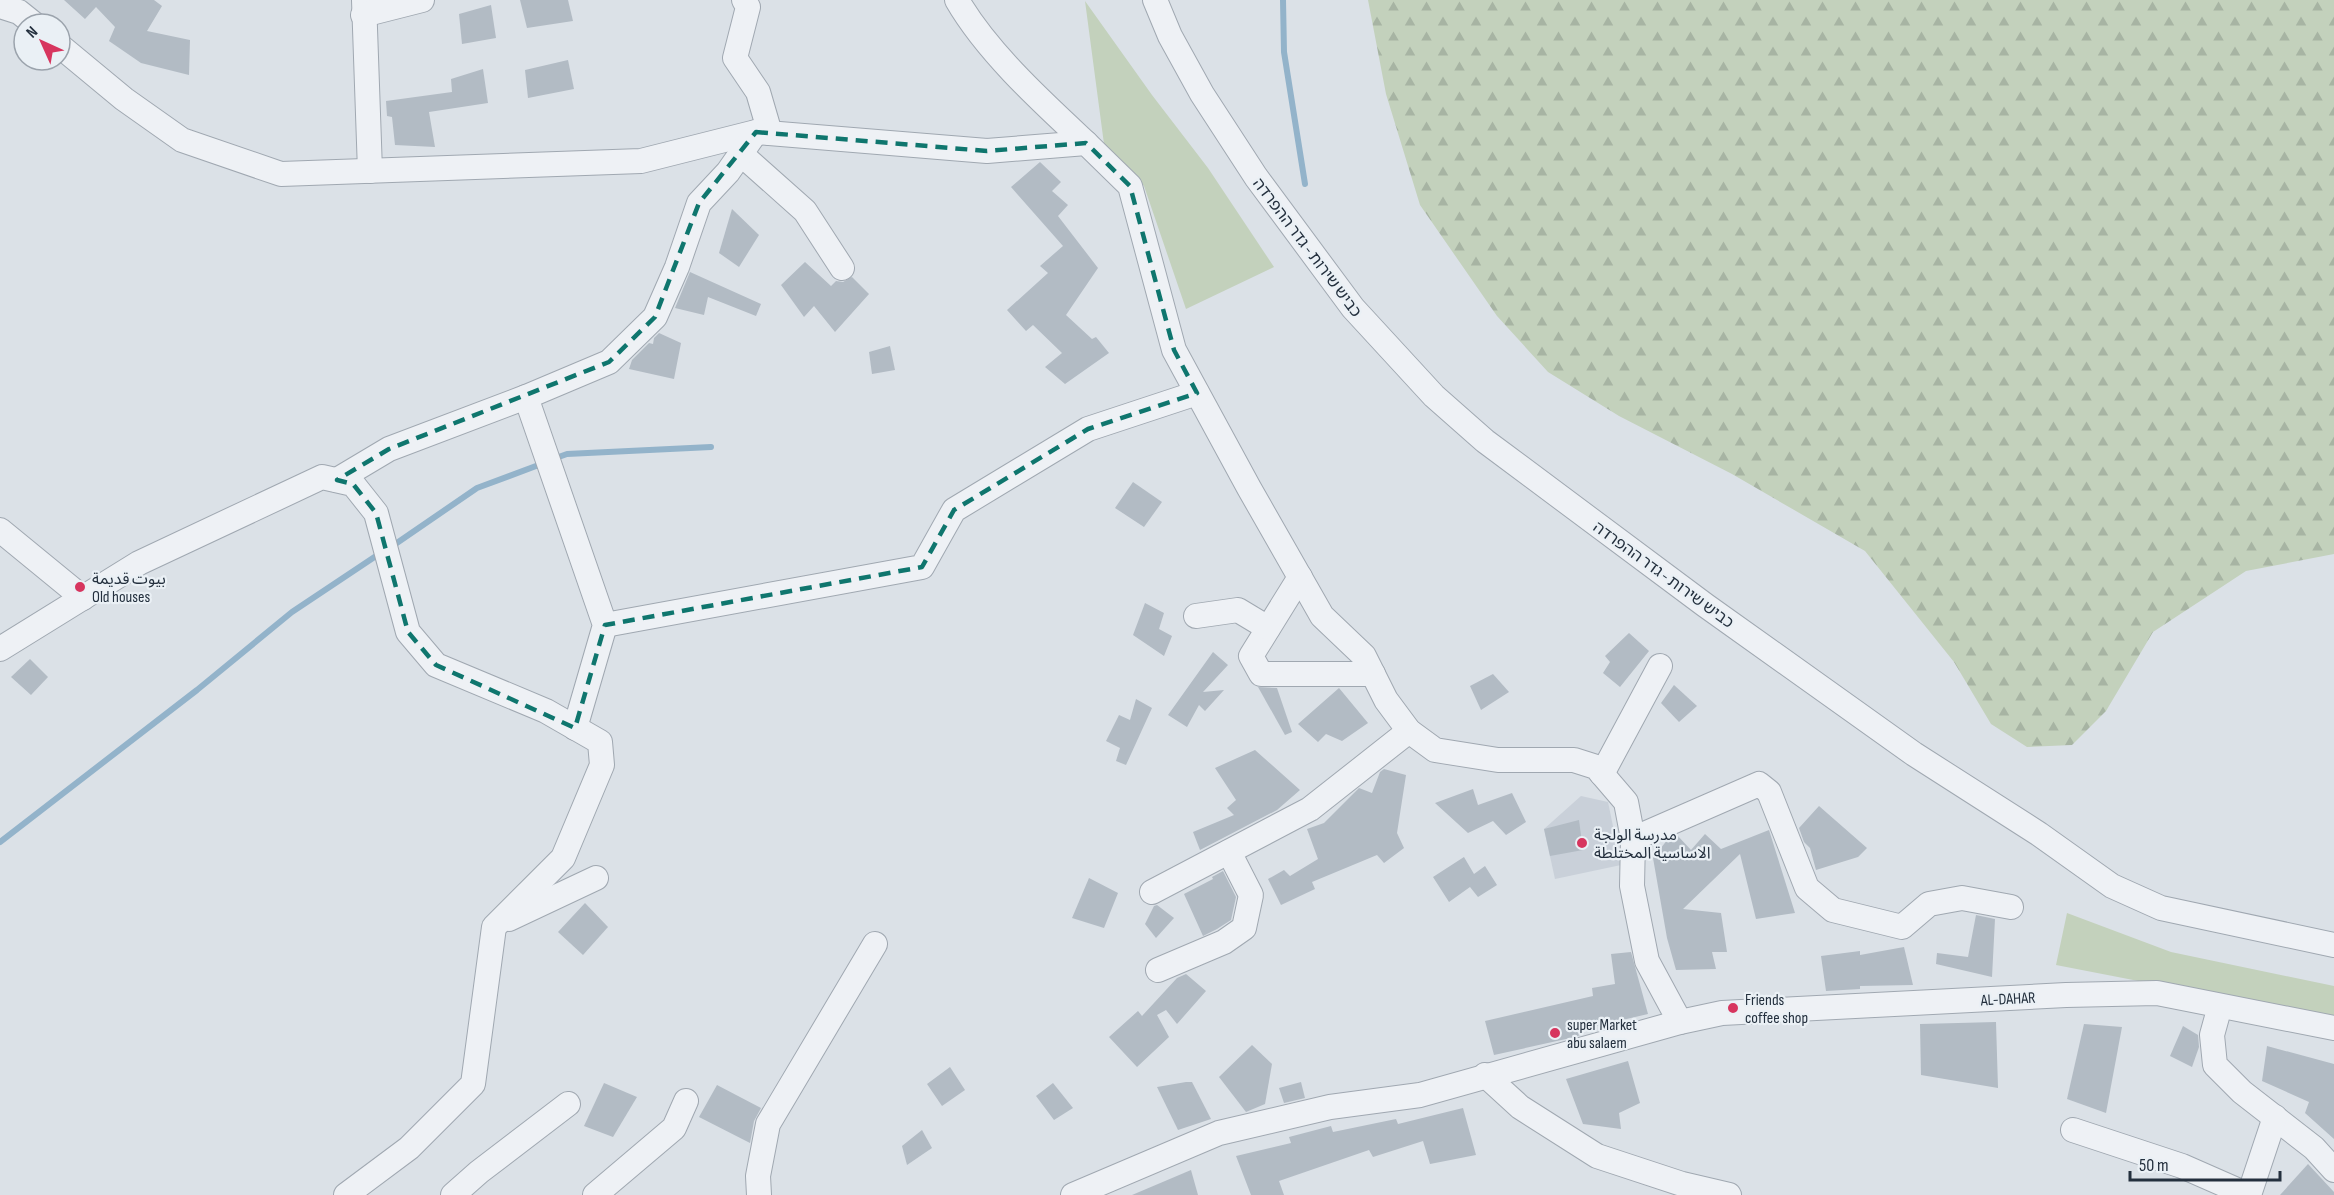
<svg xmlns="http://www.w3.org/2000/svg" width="2334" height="1195" viewBox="0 0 2334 1195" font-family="'Sofia Sans Condensed','Noto Sans Arabic','Noto Sans Hebrew',sans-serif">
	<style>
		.built { fill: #c9d0d9 }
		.grass { fill: #c3d1bc }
		.forest { fill: url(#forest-firs) }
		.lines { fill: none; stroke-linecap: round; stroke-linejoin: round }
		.stream { stroke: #93b3ca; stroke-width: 6 }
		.building { fill: #b2bbc4 }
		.minor-casing { stroke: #a0a8b1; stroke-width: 26 }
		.minor { stroke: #eef1f5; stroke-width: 24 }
		.marked { fill: none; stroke: #0f766e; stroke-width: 4.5; stroke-dasharray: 12 8; stroke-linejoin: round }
		.poi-dot { fill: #d7355e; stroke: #eaf0f5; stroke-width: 2 }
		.labels { text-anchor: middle; stroke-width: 4.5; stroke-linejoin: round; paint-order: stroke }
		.street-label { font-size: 16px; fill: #24303e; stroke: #eaf0f5 }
		.poi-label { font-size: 16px; fill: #24303e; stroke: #eaf0f5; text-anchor: start }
	</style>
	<defs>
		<pattern id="forest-firs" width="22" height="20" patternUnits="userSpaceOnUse" patternTransform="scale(1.5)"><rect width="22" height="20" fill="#c3d1bc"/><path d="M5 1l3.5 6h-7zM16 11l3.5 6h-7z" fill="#a7b4a3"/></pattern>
	</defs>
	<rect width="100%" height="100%" fill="#dbe1e7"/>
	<path class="built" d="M1581 796 1608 802 1621 865 1555 879 1544 829Z"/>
	<g class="grass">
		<path d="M1085 1 1152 95 1208 168 1274 267 1186 309 1144 186 1104 144Z"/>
		<path d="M2067 913 2171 952 2334 986V1019L2056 965Z"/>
	</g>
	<path class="forest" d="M1368 0H2334V554L2246 571 2153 632 2106 711 2072 745 2027 747 1991 724 1954 662 1865 551 1732 474 1619 416 1548 372 1497 316 1420 205 1386 94Z"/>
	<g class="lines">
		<g class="stream">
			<path d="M1283 0 1284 52 1305 184"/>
			<path d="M553 459 567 454 711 447"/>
			<path d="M391 547 477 488 544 463"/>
			<path d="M0 842 197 690 292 612 382 552"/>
		</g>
	</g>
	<g class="building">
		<path d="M64 0H154L162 6 147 31 190 40 189 75 141 63 109 41 115 27 96 7 85 19Z"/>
		<path d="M520 0H568L573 21 527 28Z"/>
		<path d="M491 5 496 38 462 44 459 14Z"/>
		<path d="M568 60 574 89 528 98 525 70Z"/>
		<path d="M483 69 488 103 429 112 435 147 395 145 392 117 387 116 386 101 452 92 451 79Z"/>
		<path d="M1040 162 1061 182 1052 191 1068 205 1058 216 1098 268 1066 315 1092 339 1096 337 1109 353 1065 384 1045 367 1062 353 1033 325 1026 331 1007 310 1048 273 1040 266 1063 246 1011 187Z"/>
		<path d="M732 209 759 235 739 267 719 253Z"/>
		<path d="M805 262 831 286 836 281 843 282 852 277 869 294 835 332 814 306 804 317 781 285Z"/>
		<path d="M690 272 761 304 756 316 708 297 704 315 675 308Z"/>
		<path d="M659 333 681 343 674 379 629 369 632 360 649 343 653 344 654 338Z"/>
		<path d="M890 346 895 370 872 374 869 352Z"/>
		<path d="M1133 482 1162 502 1144 527 1115 508Z"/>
		<path d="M1145 603 1164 613 1159 629 1172 636 1164 656 1133 635Z"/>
		<path d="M1629 633 1649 651 1620 687 1603 673 1610 662 1605 656Z"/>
		<path d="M1213 652 1228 665 1203 692 1224 690 1205 711 1199 705 1187 727 1168 715Z"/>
		<path d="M30 659 48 677 31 695 11 677Z"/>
		<path d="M1493 674 1509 692 1481 710 1470 686Z"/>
		<path d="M1674 685 1697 706 1679 722 1661 703Z"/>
		<path d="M1258 687 1277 688 1292 732 1285 735Z"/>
		<path d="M1339 688 1368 723 1342 741 1326 734 1318 742 1298 724Z"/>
		<path d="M1136 699 1152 708 1126 765 1116 761 1120 748 1106 741 1119 715 1130 720Z"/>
		<path d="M1255 750 1300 790 1277 810 1200 850 1193 832 1234 815 1227 808 1236 800 1215 768Z"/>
		<path d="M1384 769 1406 775 1397 833 1404 848 1384 863 1377 855 1312 882 1315 889 1281 905 1268 879 1284 870 1290 876 1318 859 1307 829 1324 823 1359 788 1372 793 1380 772Z"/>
		<path d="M1473 789 1478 805 1512 793 1526 822 1506 835 1493 821 1468 833 1435 803Z"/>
		<path d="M1819 806 1867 848 1858 857 1816 870 1810 848 1804 842 1799 828Z"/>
		<path d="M1579 820 1583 850 1550 856 1544 829Z"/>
		<path d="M1769 830 1795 913 1756 919 1740 854 1683 909 1721 913 1727 952H1712L1716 969 1676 970 1667 938 1653 858 1668 839 1677 835 1691 850 1705 834 1721 849Z"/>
		<path d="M1464 857 1474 874 1485 866 1497 885 1478 897 1470 887 1449 902 1433 877Z"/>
		<path d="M1223 871 1236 897 1231 920 1217 929 1203 936 1184 894 1213 879 1212 877Z"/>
		<path d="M1089 878 1118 893 1104 928 1072 918Z"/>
		<path d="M585 903 608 927 583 955 558 932Z"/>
		<path d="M1157 905 1174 918 1156 938 1145 924 1154 906Z"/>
		<path d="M1976 915 1995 919 1992 977 1936 964 1937 953 1968 957Z"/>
		<path d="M1904 947 1913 985 1860 986V989L1826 991 1821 956 1860 951V955Z"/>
		<path d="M1631 952 1648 1014 1579 1030 1580 1035 1575 1037 1494 1055 1485 1021 1593 996 1592 988 1615 984 1611 954Z"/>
		<path d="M1186 974 1206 991 1177 1024 1166 1010 1157 1015 1169 1037 1137 1067 1109 1037 1138 1011 1142 1016 1177 978Z"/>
		<path d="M1996 1022 1998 1088 1921 1075 1920 1024Z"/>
		<path d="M2084 1024 2122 1027 2106 1113 2067 1099Z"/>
		<path d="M2183 1026 2198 1035 2199 1047 2192 1067 2170 1056Z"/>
		<path d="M1252 1045 1272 1064 1265 1104 1246 1112 1219 1077Z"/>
		<path d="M2267 1046 2334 1064V1139L2305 1113 2309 1102 2262 1081Z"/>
		<path d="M1628 1061 1640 1103 1619 1113 1621 1129 1583 1124 1566 1079Z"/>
		<path d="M950 1067 965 1090 942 1106 927 1084Z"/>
		<path d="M1186 1082H1192L1211 1119 1178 1130 1157 1087Z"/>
		<path d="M1301 1082 1305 1098 1284 1103 1279 1088Z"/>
		<path d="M604 1083 637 1097 613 1137 584 1126Z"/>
		<path d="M1053 1083 1073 1108 1054 1120 1036 1096Z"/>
		<path d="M717 1085 761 1108 754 1121 750 1143 699 1117Z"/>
		<path d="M1463 1108 1476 1155 1430 1164 1423 1141 1373 1157 1369 1150 1279 1181 1284 1195H1251L1236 1156 1291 1143 1289 1137 1331 1126 1333 1132 1396 1119 1398 1124Z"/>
		<path d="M922 1130 932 1148 907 1165 902 1146Z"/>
		<path d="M2308 1164 2334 1192V1195H2280Z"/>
		<path d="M1191 1170 1198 1195H1132Z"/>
	</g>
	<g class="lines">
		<g class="minor-casing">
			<g id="minor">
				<path d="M364 0 370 171"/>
				<path d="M744 0 748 7 735 58 758 92 770 133"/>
				<path d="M957 0C987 52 1042 102 1086 143"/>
				<path d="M1155 0 1170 36 1202 94 1256 177 1353 308 1434 396 1485 441 1705 605 1914 754 2039 834 2112 886 2161 908 2334 945"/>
				<path d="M0 6 19 12 34 24"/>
				<path d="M363 15 422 0"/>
				<path d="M60 46 124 99 182 140 281 174 641 161 756 132 987 151 1086 143 1130 186 1174 350 1249 488 1322 616 1364 656 1386 700 1409 731 1435 750 1498 760H1574L1596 767 1626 802 1633 839 1632 886 1647 961 1680 1022"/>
				<path d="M741 154 805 211 842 268"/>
				<path d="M526 397 605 625 575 728"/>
				<path d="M337 480 389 449 526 397 609 362 655 317 677 267 699 203 728 172 756 132"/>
				<path d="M0 530 83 598"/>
				<path d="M1300 577 1251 656 1261 674H1373"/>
				<path d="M1196 616 1238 610 1268 628"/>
				<path d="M605 625 922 567 954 510 1088 429 1197 393"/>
				<path d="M0 649 139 563 322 477 353 484 376 513 408 632 436 665 546 711 600 742 602 765 563 858 494 927 473 1084 409 1148 346 1195"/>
				<path d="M1602 774 1660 666"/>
				<path d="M1633 839 1759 784 1769 792 1807 888 1833 910 1902 927 1929 904 1962 898 2011 907"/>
				<path d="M1152 892 1310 809 1409 731"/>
				<path d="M509 919 596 878"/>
				<path d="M1158 970 1224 942 1244 928 1251 895 1229 852"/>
				<path d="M2220 1006 2212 1035 2215 1065 2242 1092 2314 1148 2334 1170"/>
				<path d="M1485 1075 1520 1107 1597 1156 1682 1184 1729 1195"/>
				<path d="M2073 1130 2182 1166 2248 1195"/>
				<path d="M453 1195 479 1172 568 1104"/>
				<path d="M595 1195 674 1128 686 1101"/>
				<path d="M759 1195 758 1176 768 1124 875 944"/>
				<path d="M1073 1195 1219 1133 1330 1107 1420 1095 1680 1022 1722 1013 2066 995 2157 993 2334 1028"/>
				<path d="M2249 1195 2275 1117"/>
			</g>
		</g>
		<use href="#minor" class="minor"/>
	</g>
	<path class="marked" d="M756 132 987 151 1086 143 1130 186 1174 350 1197 393 1088 429 954 510 922 567 605 625 575 728 436 665 408 632 376 513 353 484 337 480 389 449 609 362 655 317 699 203Z"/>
	<g class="poi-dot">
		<circle cx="80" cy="587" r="6"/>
		<circle cx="1582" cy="843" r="6"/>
		<circle cx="1733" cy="1008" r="6"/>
		<circle cx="1555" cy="1033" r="6"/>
	</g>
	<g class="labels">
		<g class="street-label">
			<text transform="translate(1308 247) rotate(53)" y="6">כביש שירות - גדר ההפרדה</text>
			<text transform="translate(1664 574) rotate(36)" y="6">כביש שירות - גדר ההפרדה</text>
			<text transform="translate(2008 998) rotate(-3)" y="6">AL-DAHAR</text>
		</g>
		<g class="poi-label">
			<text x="92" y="584">بيوت قديمة<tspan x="92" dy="18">Old houses</tspan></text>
			<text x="1594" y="840">مدرسة الولجة<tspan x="1594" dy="18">الاساسية المختلطة</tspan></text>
			<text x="1745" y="1005">Friends<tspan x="1745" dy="18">coffee shop</tspan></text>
			<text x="1567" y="1030">super Market<tspan x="1567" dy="18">abu salaem</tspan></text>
		</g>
	</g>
	<g transform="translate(42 42) rotate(315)"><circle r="28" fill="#eaf0f5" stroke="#9ba3ac" stroke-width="1.5"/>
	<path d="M0-4.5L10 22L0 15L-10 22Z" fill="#d7355e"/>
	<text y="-9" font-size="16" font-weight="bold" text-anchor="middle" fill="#24303e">N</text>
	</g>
	<path d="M2130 1171v9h150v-9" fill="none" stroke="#24303e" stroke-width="3"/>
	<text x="2139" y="1171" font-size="18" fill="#24303e" stroke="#eaf0f5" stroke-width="4.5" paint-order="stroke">50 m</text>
</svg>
